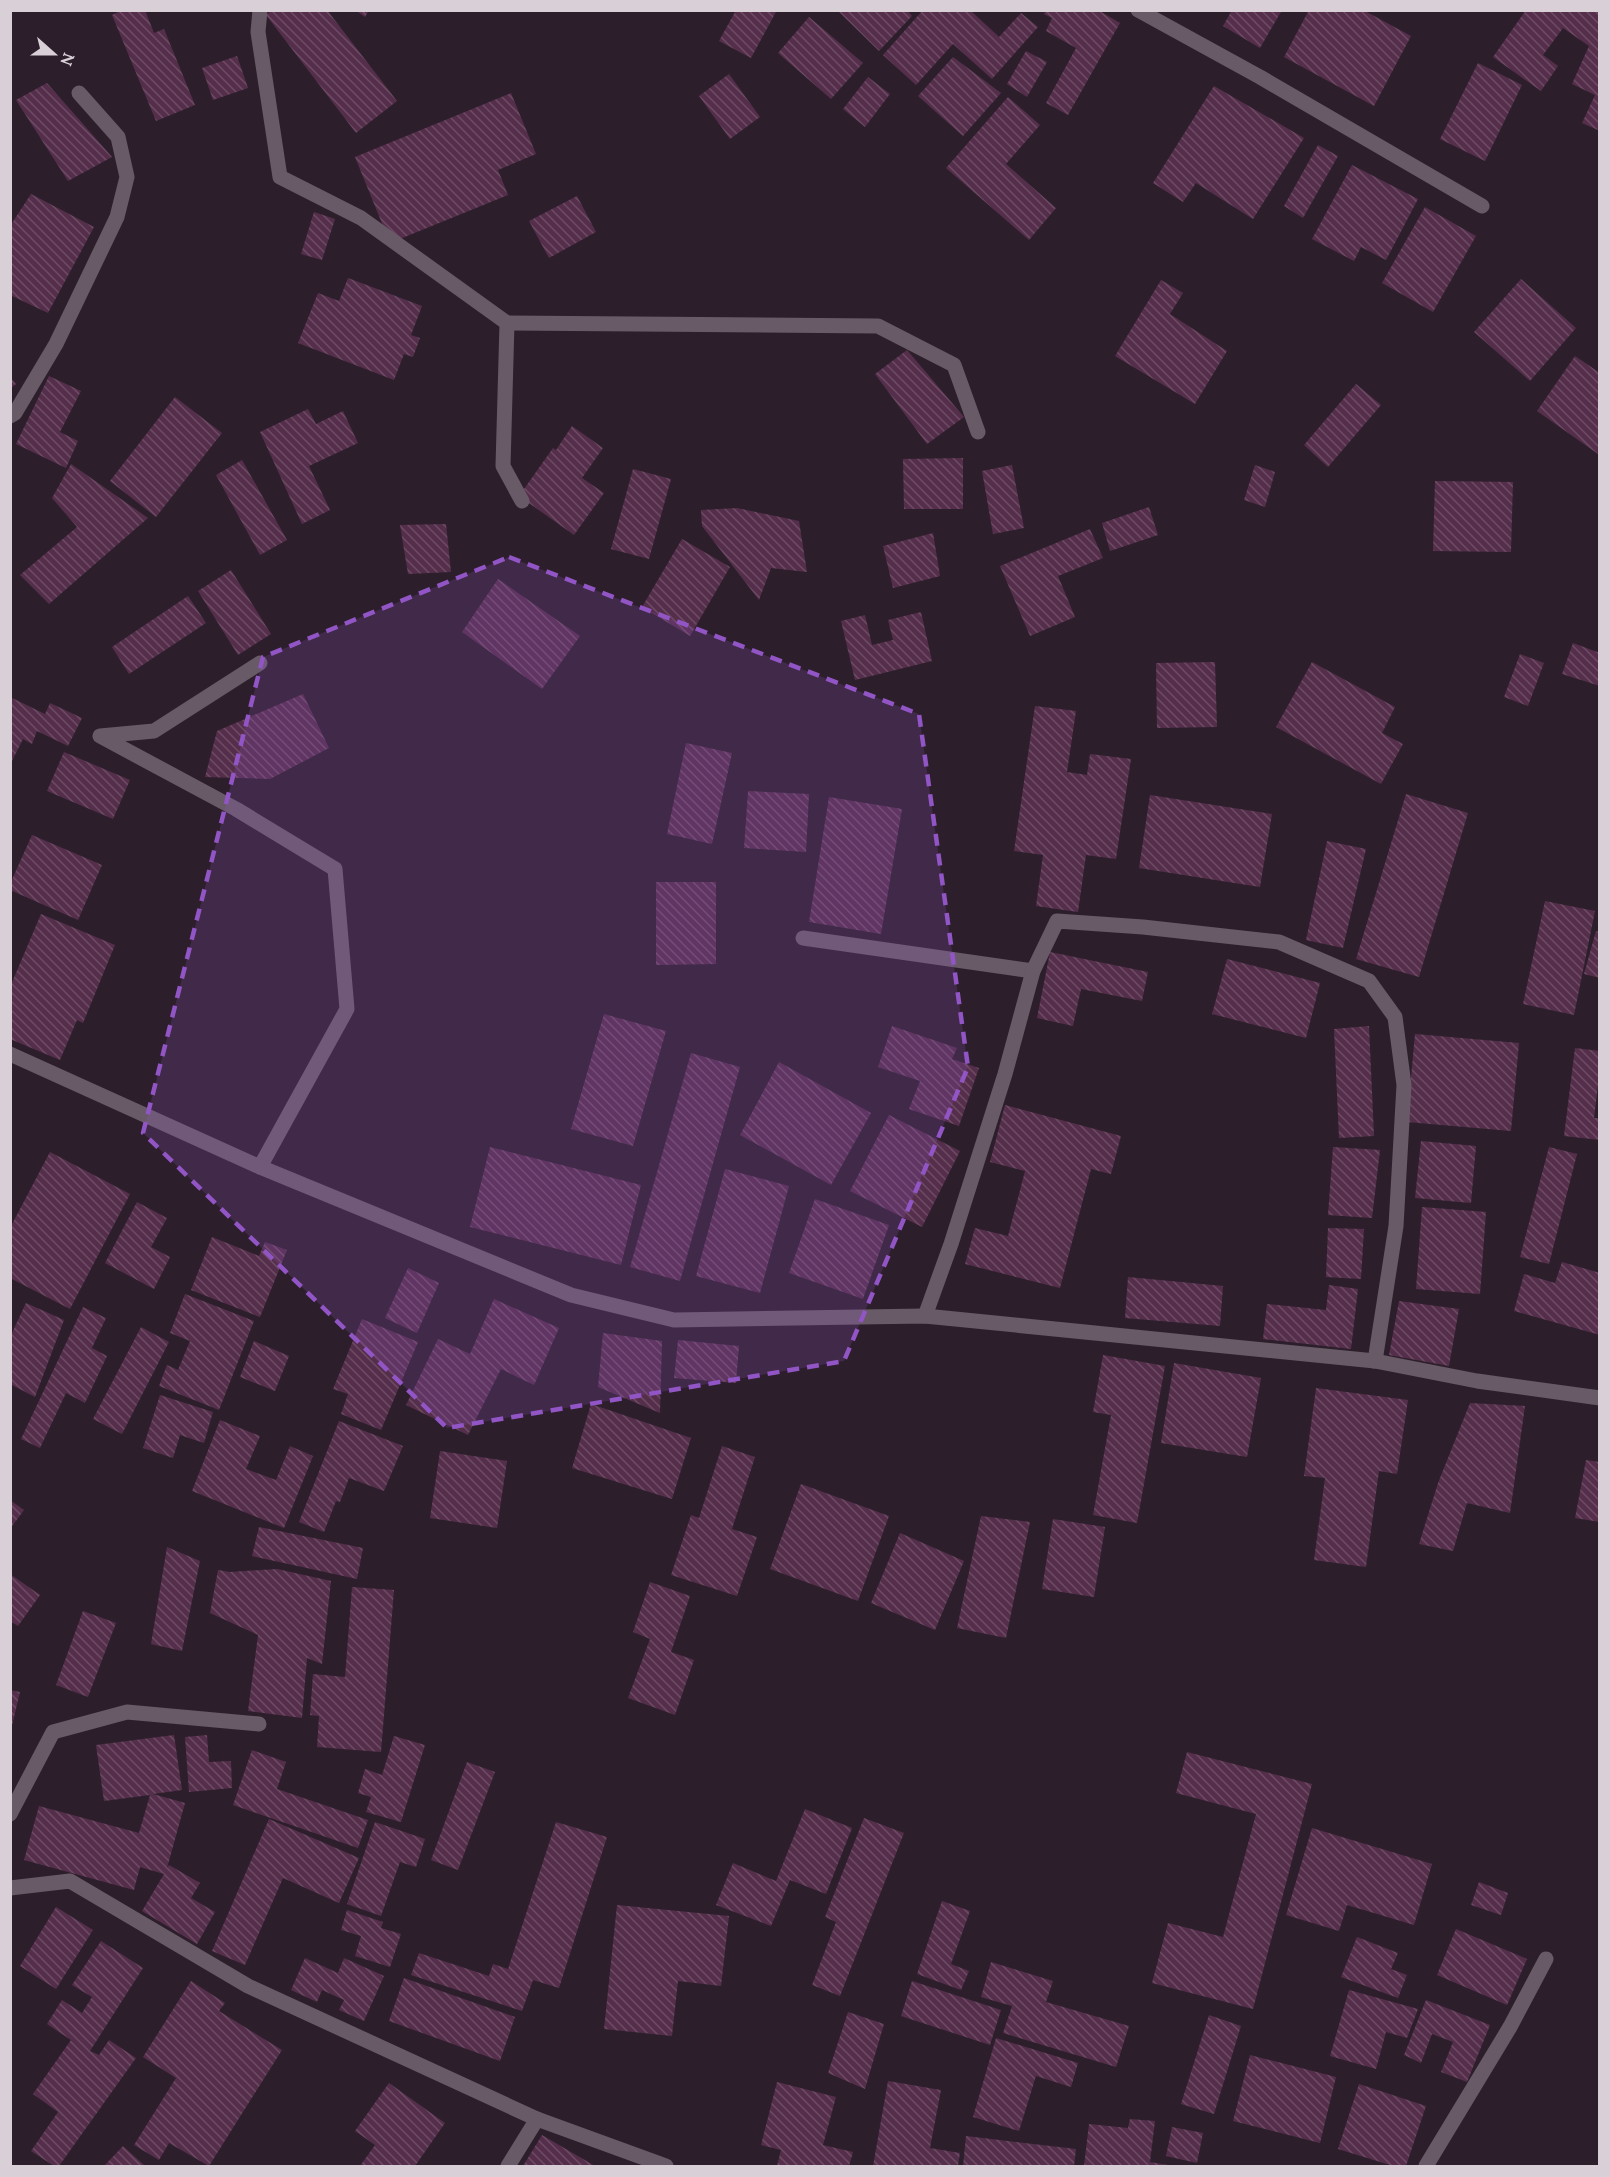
<svg xmlns="http://www.w3.org/2000/svg" width="1610" height="2177" viewBox="0 0 1610 2177" font-family="Lora,serif">
	<style>
		.building { fill: url(#building-back-hatch) }
		.lines { fill: none; stroke-linecap: round; stroke-linejoin: round }
		.service { stroke: #685a67; stroke-width: 15 }
		.minor { stroke: #685a67; stroke-width: 15 }
		.marked { fill: #9255c5; fill-opacity: 0.2; stroke: #9255c5; stroke-width: 4.5; stroke-dasharray: 12 8; stroke-linejoin: round }
	</style>
	<defs>
		<pattern id="building-back-hatch" width="6" height="6" patternUnits="userSpaceOnUse" patternTransform="scale(1.5)"><rect width="6" height="6" fill="#552e4b"/><path d="M-1 5l2 2M0 0l6 6M5-1l2 2" fill="none" stroke="#6d4b64"/></pattern>
	</defs>
	<rect width="100%" height="100%" fill="#2c1f2b"/>
	<g class="building">
		<path d="M122 10H145L154 33 164 29 195 105 156 121 112 15Z"/>
		<path d="M272 10H327L397 101 356 133 266 15Z"/>
		<path d="M355 10H369L365 17Z"/>
		<path d="M736 10H777L751 58 719 41Z"/>
		<path d="M837 10H907L912 16 879 51Z"/>
		<path d="M923 10H970L999 37 1021 13 1038 27 992 79 953 44 916 85 883 55Z"/>
		<path d="M1046 10H1098L1120 23 1068 115 1046 103 1076 48 1046 31 1052 18 1044 14Z"/>
		<path d="M1232 10H1282L1260 48 1223 26Z"/>
		<path d="M1309 10H1363L1411 36 1374 106 1284 57Z"/>
		<path d="M1526 10H1600V131L1582 123 1595 95 1572 84 1589 46 1563 28 1543 55 1558 66 1541 91 1493 57Z"/>
		<path d="M809 17 863 63 831 99 778 53Z"/>
		<path d="M1026 51 1047 62 1027 97 1007 84Z"/>
		<path d="M237 56 248 88 213 100 202 68Z"/>
		<path d="M953 57 1001 93 963 136 918 96Z"/>
		<path d="M1478 63 1522 85 1485 161 1440 139Z"/>
		<path d="M729 74 760 117 730 139 699 96Z"/>
		<path d="M868 77 890 94 865 127 843 109Z"/>
		<path d="M47 83 112 157 68 181 16 100Z"/>
		<path d="M1214 86 1304 138 1253 219 1196 183 1183 202 1153 183Z"/>
		<path d="M511 93 536 154 498 170 508 195 390 243 355 157Z"/>
		<path d="M1008 97 1040 125 1006 164 1056 208 1029 240 946 168Z"/>
		<path d="M1318 145 1338 156 1303 218 1284 206Z"/>
		<path d="M1352 165 1418 199 1386 260 1361 247 1354 261 1312 239Z"/>
		<path d="M31 194 94 227 48 313 10 295V226Z"/>
		<path d="M577 196 596 232 549 258 529 221Z"/>
		<path d="M1425 207 1476 236 1433 312 1382 283Z"/>
		<path d="M314 212 335 219 322 260 301 254Z"/>
		<path d="M348 278 422 306 411 335 420 338 413 357 404 354 394 380 298 343 318 293 339 301Z"/>
		<path d="M1521 279 1576 328 1530 381 1474 332Z"/>
		<path d="M1161 280 1183 293 1170 314 1227 351 1195 404 1115 356Z"/>
		<path d="M907 350 964 417 927 444 875 374Z"/>
		<path d="M1575 356 1600 373 1598 454 1537 411Z"/>
		<path d="M49 376 81 391 60 432 78 441 66 468 16 444Z"/>
		<path d="M10 377 16 384 10 389Z"/>
		<path d="M1356 384 1381 405 1328 467 1304 445Z"/>
		<path d="M175 397 222 433 156 517 110 481Z"/>
		<path d="M308 409 316 424 343 411 358 443 309 466 330 510 302 524 260 432Z"/>
		<path d="M572 426 603 448 582 478 604 493 574 535 519 496 553 448 556 450Z"/>
		<path d="M963 458V509H904L903 459Z"/>
		<path d="M242 460 287 540 260 555 216 475Z"/>
		<path d="M71 464 148 518 49 604 20 575 77 527 52 498Z"/>
		<path d="M1012 465 1024 528 993 534 982 471Z"/>
		<path d="M1255 465 1275 472 1265 507 1244 500Z"/>
		<path d="M633 469 671 479 649 559 611 549Z"/>
		<path d="M1435 481 1513 482 1511 552 1433 551Z"/>
		<path d="M1149 507 1158 535 1110 551 1102 523Z"/>
		<path d="M737 508 799 521 807 572 771 568 759 600 702 526 701 510Z"/>
		<path d="M446 524 451 572 408 574 400 525Z"/>
		<path d="M1090 529 1103 558 1058 576 1075 617 1030 636 1000 566Z"/>
		<path d="M933 533 940 576 893 588 883 546Z"/>
		<path d="M682 539 730 567 690 636 642 607Z"/>
		<path d="M231 570 271 634 238 655 198 591Z"/>
		<path d="M498 579 580 636 542 689 462 632Z"/>
		<path d="M188 596 206 623 129 674 112 647Z"/>
		<path d="M921 612 932 661 855 680 841 621 865 615 872 645 893 640 888 620Z"/>
		<path d="M1573 643 1600 653V686L1562 674Z"/>
		<path d="M1520 654 1544 663 1528 706 1504 697Z"/>
		<path d="M1215 662 1217 727 1157 728 1156 663Z"/>
		<path d="M1312 662 1395 707 1382 733 1403 744 1381 784 1276 727Z"/>
		<path d="M303 694 329 748 270 779 205 777 217 731Z"/>
		<path d="M10 697 45 714 50 703 82 718 68 746 37 731 32 744 23 739 10 765Z"/>
		<path d="M1035 706 1076 711 1067 772 1087 775 1090 754 1131 759 1116 859 1086 855 1078 912 1036 906 1043 855 1014 851Z"/>
		<path d="M686 743 732 753 712 844 667 834Z"/>
		<path d="M64 752 130 780 113 819 47 791Z"/>
		<path d="M748 791 809 794 806 852 744 848Z"/>
		<path d="M1406 794 1468 813 1419 977 1356 959Z"/>
		<path d="M1150 795 1272 814 1260 887 1139 868Z"/>
		<path d="M829 797 902 809 881 934 809 922Z"/>
		<path d="M32 835 102 865 78 920 10 890V884Z"/>
		<path d="M1327 841 1366 849 1343 948 1306 940Z"/>
		<path d="M656 882H716V964L656 965Z"/>
		<path d="M1545 901 1595 911 1574 1015 1523 1004Z"/>
		<path d="M41 914 115 945 83 1023 77 1020 60 1060 10 1039V987Z"/>
		<path d="M1596 931 1600 932V978L1584 974Z"/>
		<path d="M1050 952 1148 972 1142 1001 1081 989 1073 1026 1037 1018Z"/>
		<path d="M1227 959 1320 983 1306 1038 1212 1014Z"/>
		<path d="M604 1014 666 1031 633 1146 571 1129Z"/>
		<path d="M892 1026 957 1048 952 1059 979 1068 959 1126 909 1109 920 1081 878 1067Z"/>
		<path d="M1369 1026 1374 1136 1339 1138 1334 1029Z"/>
		<path d="M1415 1034 1519 1043 1511 1131 1407 1122Z"/>
		<path d="M1575 1048 1600 1051V1069L1594 1118H1600V1140L1564 1136Z"/>
		<path d="M691 1053 740 1067 680 1281 630 1267Z"/>
		<path d="M779 1062 871 1113 831 1185 740 1135Z"/>
		<path d="M1005 1105 1121 1136 1111 1174 1091 1169 1060 1288 965 1264 975 1228 1008 1236 1025 1171 990 1162Z"/>
		<path d="M889 1115 960 1151 922 1227 850 1191Z"/>
		<path d="M1421 1141 1476 1146 1471 1203 1415 1198Z"/>
		<path d="M490 1147 641 1185 621 1265 470 1227Z"/>
		<path d="M1333 1147 1380 1150 1372 1218 1328 1215Z"/>
		<path d="M1549 1147 1577 1154 1549 1264 1520 1257Z"/>
		<path d="M50 1152 130 1194 70 1309 10 1278V1228Z"/>
		<path d="M725 1169 789 1186 760 1293 696 1276Z"/>
		<path d="M815 1199 889 1225 863 1299 789 1273Z"/>
		<path d="M137 1202 167 1218 151 1247 170 1257 154 1289 105 1263Z"/>
		<path d="M1422 1207 1486 1212 1480 1294 1416 1289Z"/>
		<path d="M1328 1228 1364 1229 1361 1279 1326 1277Z"/>
		<path d="M212 1237 259 1256 265 1242 287 1250 260 1317 191 1290Z"/>
		<path d="M1562 1262 1600 1273V1335L1514 1311 1524 1274 1555 1283Z"/>
		<path d="M408 1268 439 1283 417 1333 385 1318Z"/>
		<path d="M1128 1277 1223 1286 1220 1326 1125 1318Z"/>
		<path d="M1329 1285 1358 1289 1351 1349 1263 1339 1267 1304 1326 1310Z"/>
		<path d="M185 1294 254 1321 219 1410 159 1386 167 1365 178 1370 190 1341 170 1333Z"/>
		<path d="M494 1299 559 1328 534 1385 501 1369 468 1435 406 1405 438 1339 470 1354Z"/>
		<path d="M1399 1301 1459 1309 1449 1366 1389 1355Z"/>
		<path d="M26 1303 64 1320 35 1397 10 1384V1337Z"/>
		<path d="M83 1307 106 1318 92 1348 107 1356 85 1403 66 1393 40 1448 21 1439Z"/>
		<path d="M362 1319 418 1342 381 1430 341 1414 348 1394 333 1389Z"/>
		<path d="M141 1327 169 1342 122 1434 93 1419Z"/>
		<path d="M603 1333 662 1341 660 1413 598 1387Z"/>
		<path d="M678 1340 739 1346 736 1383 674 1378Z"/>
		<path d="M254 1341 289 1356 275 1391 240 1377Z"/>
		<path d="M1103 1355 1165 1366 1137 1523 1093 1515 1111 1415 1093 1412Z"/>
		<path d="M1174 1363 1261 1378 1247 1457 1161 1443Z"/>
		<path d="M1316 1388 1408 1400 1397 1474 1379 1471 1366 1567 1314 1560 1325 1478 1304 1476Z"/>
		<path d="M160 1395 213 1412 204 1443 180 1435 173 1458 143 1448Z"/>
		<path d="M1470 1403 1525 1406 1510 1513 1467 1503 1453 1551 1419 1544 1438 1483Z"/>
		<path d="M591 1404 691 1438 672 1499 572 1468Z"/>
		<path d="M220 1420 260 1436 246 1469 276 1480 290 1446 313 1456 284 1528 192 1491Z"/>
		<path d="M339 1421 403 1446 384 1491 349 1478 340 1502 336 1501 324 1532 299 1522Z"/>
		<path d="M722 1446 755 1457 732 1529 757 1537 737 1596 671 1575 691 1515 699 1518Z"/>
		<path d="M440 1451 507 1461 497 1528 430 1518Z"/>
		<path d="M1586 1460 1600 1462V1522L1575 1518Z"/>
		<path d="M801 1484 889 1516 858 1601 770 1569Z"/>
		<path d="M10 1500 24 1510 10 1529Z"/>
		<path d="M981 1516 1030 1522 1006 1638 957 1628Z"/>
		<path d="M1053 1519 1105 1527 1094 1597 1042 1589Z"/>
		<path d="M259 1527 363 1548 357 1579 252 1556Z"/>
		<path d="M900 1533 964 1561 935 1630 871 1603Z"/>
		<path d="M167 1547 200 1561 182 1651 151 1644Z"/>
		<path d="M277 1569 331 1581 322 1664 307 1658 302 1718 248 1711 258 1635 210 1613 218 1570 230 1572Z"/>
		<path d="M10 1574 40 1595 18 1626 10 1621Z"/>
		<path d="M650 1582 690 1596 671 1652 694 1660 675 1715 628 1698 650 1639 633 1632Z"/>
		<path d="M352 1587 394 1590 381 1752 317 1747 319 1716 310 1715 313 1674 345 1677Z"/>
		<path d="M83 1611 116 1623 88 1697 56 1685Z"/>
		<path d="M10 1690 20 1692 11 1730H10Z"/>
		<path d="M174 1735 182 1790 153 1794 185 1803 167 1868 169 1865 200 1883 191 1898 215 1912 197 1944 142 1911 164 1874 140 1867 134 1890 24 1860 39 1806 139 1833 150 1795 104 1801 96 1745Z"/>
		<path d="M207 1735 209 1762 231 1761 232 1788 189 1792 185 1737Z"/>
		<path d="M394 1736 425 1745 401 1822 366 1812 371 1797 358 1793 365 1769 382 1775Z"/>
		<path d="M252 1750 286 1762 277 1789 368 1820 358 1848 233 1805Z"/>
		<path d="M1187 1752 1312 1784 1253 2009 1152 1983 1168 1923 1223 1937 1256 1814 1176 1793Z"/>
		<path d="M467 1762 495 1772 458 1870 431 1860Z"/>
		<path d="M805 1809 852 1828 826 1894 790 1880 771 1926 716 1905 733 1863 776 1881Z"/>
		<path d="M864 1818 904 1833 840 1996 812 1985 836 1922 825 1917Z"/>
		<path d="M269 1819 359 1858 339 1903 283 1878 245 1965 212 1951Z"/>
		<path d="M375 1822 425 1839 416 1867 400 1862 381 1916 347 1904Z"/>
		<path d="M556 1822 607 1837 559 1988 533 1980 522 2011 411 1975 419 1953 489 1976 493 1964 508 1969Z"/>
		<path d="M1312 1828 1432 1864 1414 1925 1347 1905 1339 1931 1286 1915Z"/>
		<path d="M1479 1882 1508 1893 1501 1915 1471 1905Z"/>
		<path d="M942 1901 970 1911 951 1964 969 1971 961 1990 917 1974Z"/>
		<path d="M617 1905 729 1916 721 1986 678 1981 672 2036 604 2029Z"/>
		<path d="M56 1907 93 1930 56 1989 20 1966Z"/>
		<path d="M347 1910 383 1922 381 1928 401 1934 390 1967 355 1956 361 1936 341 1930Z"/>
		<path d="M1456 1929 1527 1959 1507 2005 1437 1975Z"/>
		<path d="M1357 1937 1398 1953 1391 1969 1407 1975 1398 1998 1341 1977Z"/>
		<path d="M101 1941 143 1968 90 2051 99 2055 109 2040 136 2058 59 2166H54L31 2151 58 2112 33 2094 71 2040 47 2024 62 2000 82 2013 92 1997 72 1985Z"/>
		<path d="M305 1958 338 1973 344 1958 384 1976 364 2021 339 2010 344 2000 322 1990 317 2002 291 1990Z"/>
		<path d="M991 1962 1053 1981 1046 2002 1129 2026 1116 2067 1003 2033 1012 2006 981 1997Z"/>
		<path d="M404 1978 515 2017 500 2061 389 2021Z"/>
		<path d="M191 1981 225 2003 219 2011 282 2050 209 2166 169 2143 159 2160 134 2145 176 2078 143 2057Z"/>
		<path d="M912 1981 1001 2010 990 2045 901 2016Z"/>
		<path d="M1349 1990 1418 2009 1407 2038 1386 2032 1376 2069 1330 2056Z"/>
		<path d="M1426 2000 1490 2025 1467 2082 1441 2072 1453 2042 1432 2034 1421 2063 1404 2055Z"/>
		<path d="M848 2012 884 2024 865 2089 828 2073Z"/>
		<path d="M1209 2015 1241 2026 1214 2114 1181 2104Z"/>
		<path d="M996 2038 1078 2063 1071 2087 1036 2076 1019 2131 973 2117Z"/>
		<path d="M1250 2055 1336 2077 1320 2143 1233 2121Z"/>
		<path d="M888 2081 941 2090 930 2148 960 2153 958 2166H873Z"/>
		<path d="M777 2082 836 2097 823 2145 853 2152 849 2166H777L781 2150 761 2145Z"/>
		<path d="M389 2083 445 2123 415 2166H360L375 2145 355 2131Z"/>
		<path d="M1359 2084 1426 2106 1406 2166H1393L1338 2149Z"/>
		<path d="M1130 2119 1155 2121 1150 2162 1174 2166H1084L1089 2124 1128 2128Z"/>
		<path d="M1172 2127 1203 2133 1197 2163 1166 2156Z"/>
		<path d="M542 2135 595 2166H523Z"/>
		<path d="M966 2136 1076 2149 1074 2166H963Z"/>
		<path d="M123 2146 145 2166H104Z"/>
	</g>
	<g class="lines">
		<g class="service">
			<path d="M10 416 15 413 56 344 117 217 127 177 118 137 79 93"/>
			<path d="M803 938 1033 971"/>
			<path d="M260 1167 347 1009 335 869 236 809 100 736 154 731 260 663"/>
			<path d="M925 1316 951 1244 1005 1074 1033 971 1057 921 1143 927 1279 942 1369 981 1395 1017 1404 1085 1396 1226 1375 1361"/>
			<path d="M10 1814 53 1732 127 1712 259 1724"/>
			<path d="M508 2166 537 2119"/>
			<path d="M1426 2166 1510 2027 1546 1959"/>
		</g>
		<g class="minor">
			<path d="M260 10 258 32 280 177 361 218 507 323 503 466 522 501"/>
			<path d="M1138 10 1260 77 1482 206"/>
			<path d="M507 323 878 326 954 365 978 432"/>
			<path d="M10 1054 260 1167 571 1295 674 1320 925 1316 1375 1361 1477 1381 1600 1398"/>
			<path d="M10 1888 70 1881 248 1986 537 2119 666 2166"/>
		</g>
	</g>
	<path class="marked" d="M509 557 919 714 968 1067 844 1361 447 1428 143 1133 263 657Z"/>
	<rect width="1610" height="2177" fill="none" stroke="#d8cfd7" stroke-width="24"/>
	<g transform="translate(54 54) rotate(111)" stroke="#2c1f2b" stroke-width="4.5" paint-order="stroke">
	<path d="M0-4.5L10 22L0 15L-10 22Z" fill="#d8cfd7"/>
	<text y="-9" font-size="16" font-weight="bold" text-anchor="middle" fill="#d8cfd7">N</text>
	</g>
</svg>
